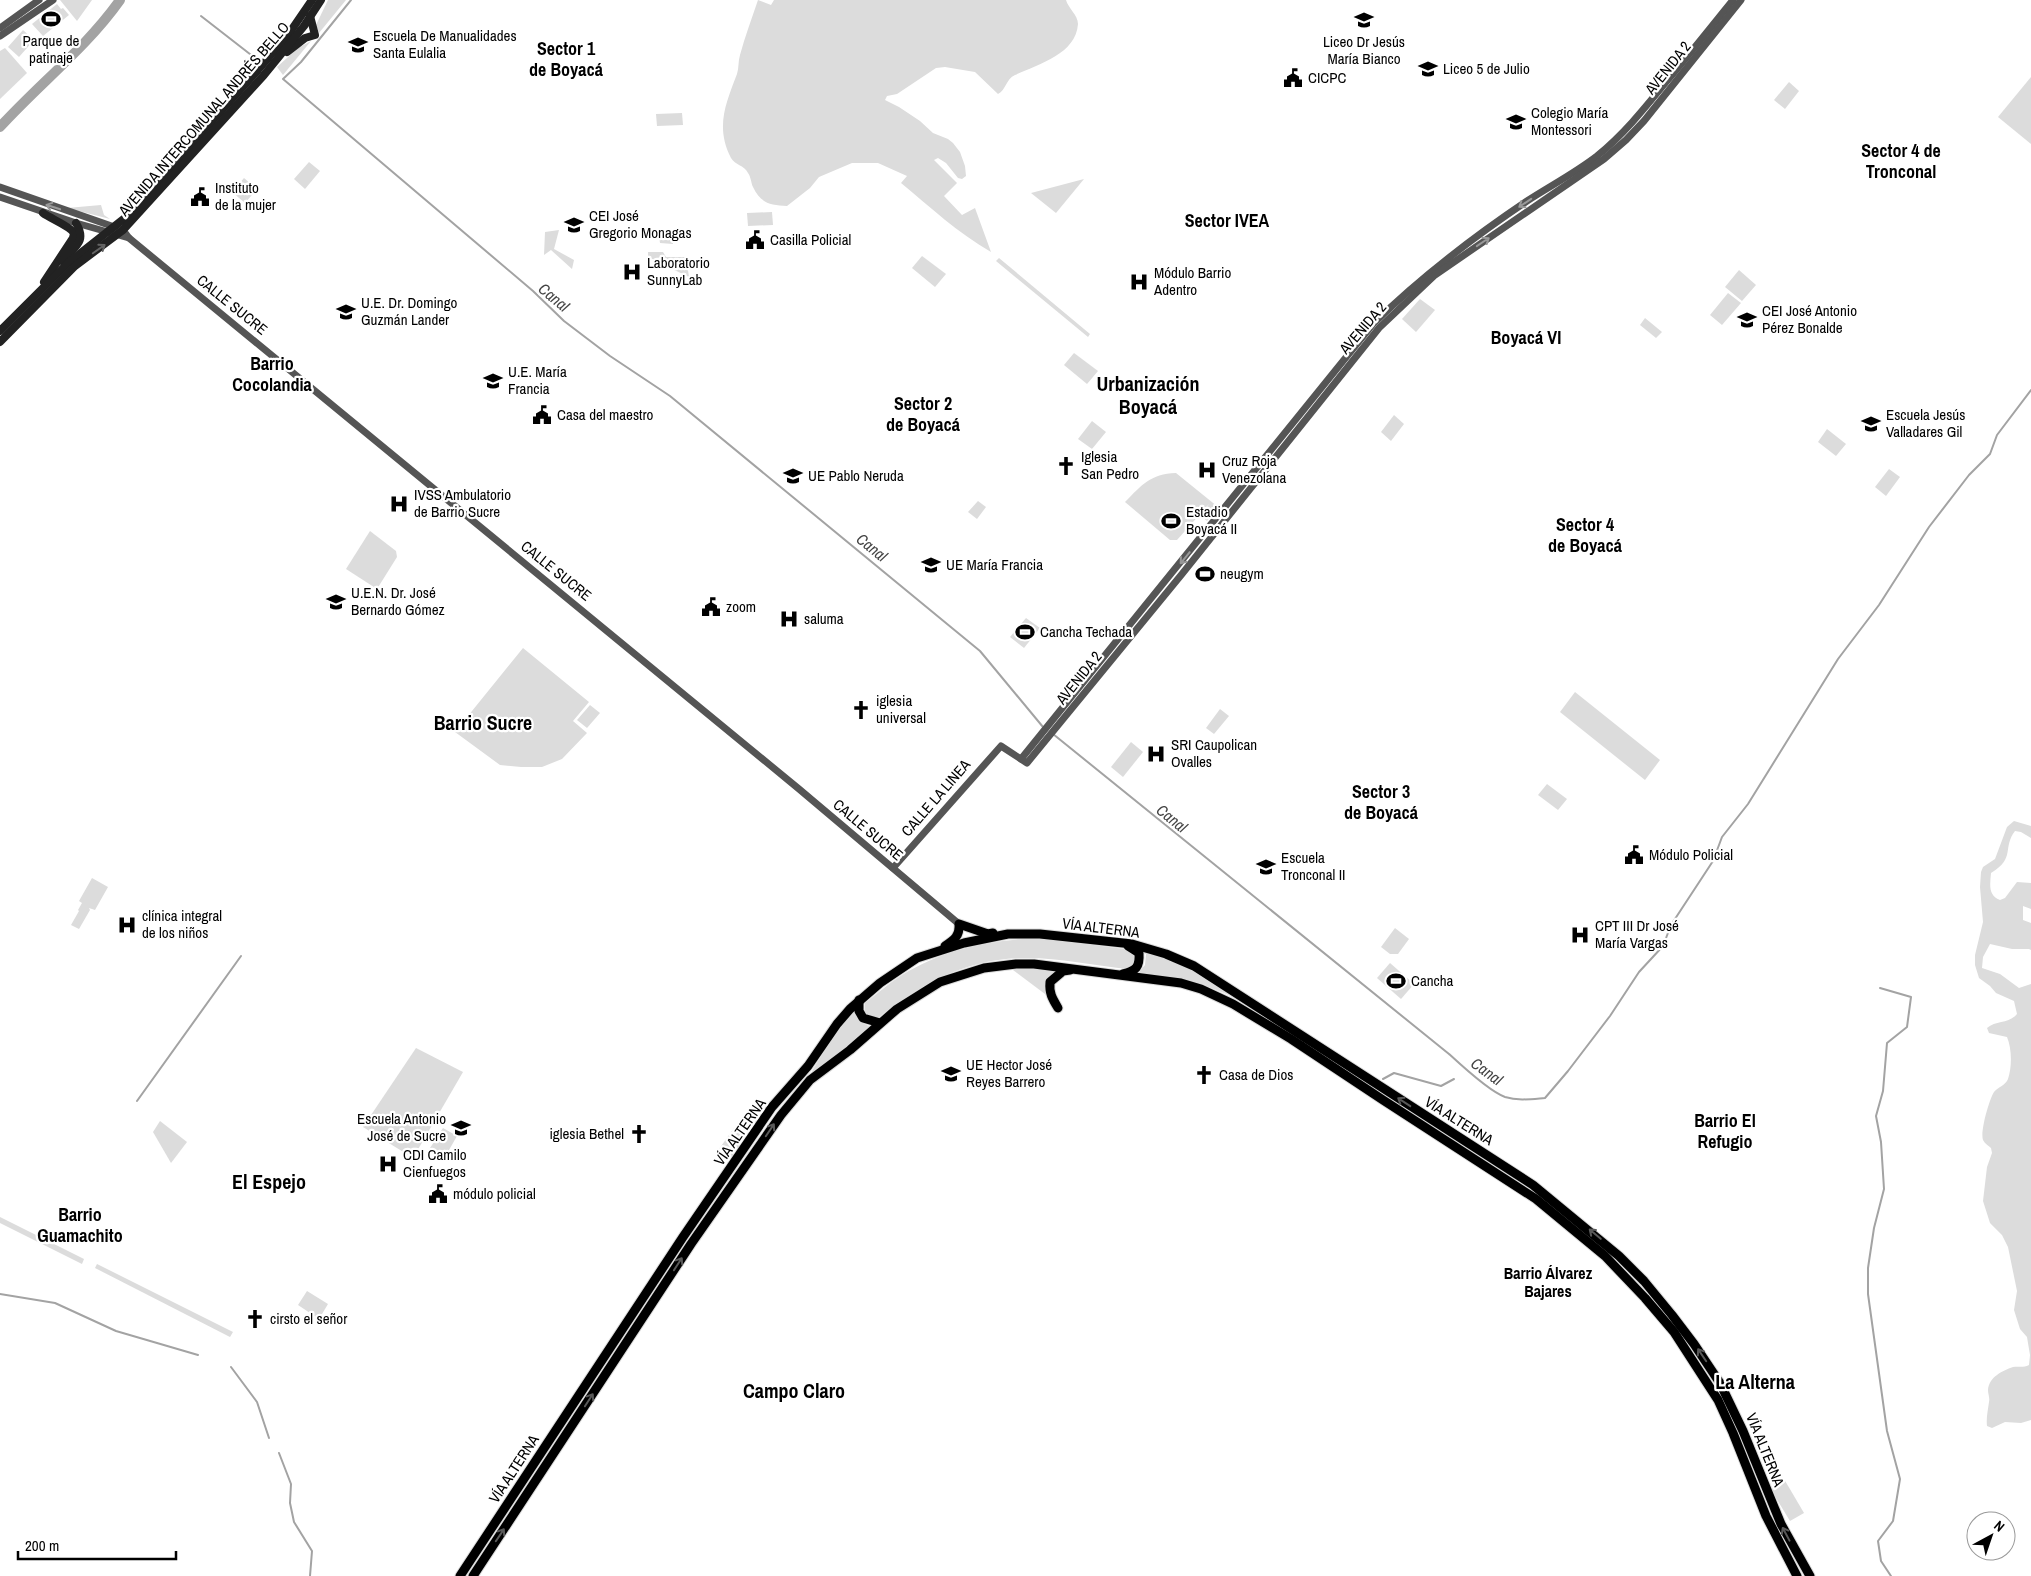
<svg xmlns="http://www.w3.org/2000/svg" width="2031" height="1576" viewBox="0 0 2031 1576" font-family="'Archivo Narrow',sans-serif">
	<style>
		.green { fill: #dcdcdc }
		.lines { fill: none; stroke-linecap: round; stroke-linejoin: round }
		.stream { stroke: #a3a3a3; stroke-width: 2 }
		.river { stroke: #a3a3a3; stroke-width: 10 }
		.trunk-casing { stroke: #dbdbdb; stroke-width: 11 }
		.tertiary { stroke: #555; stroke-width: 7 }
		.secondary { stroke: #222; stroke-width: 8 }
		.trunk { stroke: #000; stroke-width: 9 }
		.oneway { stroke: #999 }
		.oneway2 { stroke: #646464 }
		.oneway3 { stroke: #595959 }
		.labels { text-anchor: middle; stroke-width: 4.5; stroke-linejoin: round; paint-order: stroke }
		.poi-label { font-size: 15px; fill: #000; stroke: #fff; text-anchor: start }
		.street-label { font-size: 15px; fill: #000; stroke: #fff }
		.water-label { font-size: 16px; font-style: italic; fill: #444; stroke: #fff }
		.neighbourhood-label { font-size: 16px; font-weight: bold; fill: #000; stroke: #fff }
		.quarter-label { font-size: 18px; font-weight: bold; fill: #000; stroke: #fff }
		.district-label { font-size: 20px; font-weight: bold; fill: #000; stroke: #fff }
	</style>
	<rect width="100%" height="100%" fill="#fff"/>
	<g class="green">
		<path d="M60 0H92L77 21Z"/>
		<path d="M328 0H346L319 33 316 25Z"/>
		<path d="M758 0 771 5 774 0H1066C1068 8 1078 15 1078 24 1076 54 1039 64 1015 75 1006 79 1006 90 998 94L975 72 945 67 936 68 897 94 887 96 885 100 899 107 920 121 933 133 948 139 953 143 960 152 965 166 966 176 962 179 958 178 946 163 938 158 934 160 957 183 944 196 962 215 975 208 991 252C958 233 930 207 901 183L907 176 878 163H852L819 177 810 188 787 206C771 205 761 204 753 187 751 183 751 177 748 173 744 165 735 165 731 158 715 127 726 103 737 74 739 68 738 61 740 55 745 36 752 18 758 0Z"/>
		<path d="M57 4 61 9 63 8 69 15 43 36 32 24Z"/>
		<path d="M23 30 34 40 19 57 8 47Z"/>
		<path d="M311 41 283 75 277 67 298 48Z"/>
		<path d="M5 48 27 73 0 99V51Z"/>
		<path d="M2031 77V144L1998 117Z"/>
		<path d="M1789 82 1799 91 1785 109 1774 100Z"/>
		<path d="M682 113 683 125 657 126 656 114Z"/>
		<path d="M309 162 320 171 305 189 294 179Z"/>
		<path d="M244 178 257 189 245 203 232 192Z"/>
		<path d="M1084 179 1056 213 1031 193Z"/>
		<path d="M101 205 104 215 110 219 67 208Z"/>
		<path d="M772 212 773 225 748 226 747 213Z"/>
		<path d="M559 230 554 249 574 260 572 269 551 250 544 255 545 232Z"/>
		<path d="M658 230H671L673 244 660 243Z"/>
		<path d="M648 252H663L666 257H686L689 277 668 267 669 263 659 257 657 261 648 257Z"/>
		<path d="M922 256 946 274 935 287 912 268Z"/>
		<path d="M999 258 1090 334 1088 337 996 261Z"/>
		<path d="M1739 270 1756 285 1742 301 1725 287Z"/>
		<path d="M1728 293 1741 303 1722 325 1710 315Z"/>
		<path d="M1420 299 1435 310 1416 332 1402 319Z"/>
		<path d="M1645 318 1662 332 1656 338 1640 325Z"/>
		<path d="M1074 353 1098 371 1087 384 1064 365Z"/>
		<path d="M1394 415 1404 424 1391 441 1381 432Z"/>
		<path d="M1092 421 1106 432 1092 449 1078 439Z"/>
		<path d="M1827 429 1846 444 1836 456 1818 442Z"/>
		<path d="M1889 469 1900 477 1886 496 1875 487Z"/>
		<path d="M1176 473 1218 507 1207 521 1201 516 1209 504 1177 540H1170L1125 502C1142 485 1150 474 1176 473Z"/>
		<path d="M978 501 986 507 977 519 968 512Z"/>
		<path d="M370 531 396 551 397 557 377 589 346 569Z"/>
		<path d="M1026 618 1040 628 1024 648 1010 637Z"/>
		<path d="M523 648 589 702 573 721 587 733 562 759 542 767H521L500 765 455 732Z"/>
		<path d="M1575 692 1660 760 1645 780 1560 712Z"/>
		<path d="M590 705 600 713 587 728 577 720Z"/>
		<path d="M1220 709 1229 716 1214 734 1206 728Z"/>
		<path d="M1131 742 1143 752 1123 777 1111 767Z"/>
		<path d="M1547 784 1567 799 1558 810 1538 795Z"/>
		<path d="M2014 821 2031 826V838L2021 832 2015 831C2002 848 2016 858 1991 873 1990 885 1988 895 2000 900L2005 898 2017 882 2031 883V909L2023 906V920L2031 923V950L2029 949H2012L1990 944 1983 957 1982 968 2000 974 2019 988 2031 984V1420L2021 1423 2005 1422 1992 1428 1987 1426C1986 1418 1988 1410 1989 1402 1990 1398 1988 1394 1988 1390 1989 1377 2002 1371 2013 1367 2019 1366 2023 1368 2029 1365L2030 1355 2027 1337 2020 1329 2014 1310 2017 1291 2008 1247 2002 1235 1990 1223 1983 1201 1987 1167 1992 1153 1991 1148C1989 1146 1985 1144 1983 1140 1980 1132 1989 1100 1994 1092 1998 1087 2006 1085 2008 1079 2012 1067 2012 1049 2007 1037L1989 1033 1987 1028C1996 1020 2009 1024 2017 1014L2014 1001 1996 993 1990 986 1979 978 1975 965V955L1983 922 1980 887 1981 872 1983 867 1995 859 2007 827Z"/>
		<path d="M92 878 108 887 95 910 89 908 90 910 79 929 71 925 79 911 78 910 82 903 79 901Z"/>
		<path d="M1395 928 1409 939 1398 954H1390L1381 947Z"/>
		<path d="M1023 939H1047L1132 950 1137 956 1135 965 1127 969C1092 965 1056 957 1020 958 965 960 920 984 878 1018L865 1015V1003C877 994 889 983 902 975 939 952 980 942 1023 939Z"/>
		<path d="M1143 950 1184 964 1243 1002C1207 983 1178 978 1138 973L1145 965 1146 954Z"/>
		<path d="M1390 963 1414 984 1401 999 1377 978Z"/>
		<path d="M1009 967H1031L1058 970 1049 997Z"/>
		<path d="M855 1010C858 1020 862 1024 872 1027L815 1074 812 1071 833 1037Z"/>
		<path d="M416 1048 463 1072 413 1158 363 1127Z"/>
		<path d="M160 1121 187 1142 171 1163 153 1132Z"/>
		<path d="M443 1128 457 1136 445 1157 430 1148Z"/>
		<path d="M734 1128 746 1137 731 1158 719 1149Z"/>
		<path d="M0 1217 84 1259 82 1264 0 1223Z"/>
		<path d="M97 1264 233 1332 230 1337 95 1268Z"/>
		<path d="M307 1291 328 1304 319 1319 298 1305Z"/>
		<path d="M1784 1479 1804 1513 1790 1521 1770 1488Z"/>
	</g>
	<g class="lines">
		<g class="stream">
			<path d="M351 0 301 62 283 79 533 291 564 321 610 356 670 396 952 628 980 651 1043 727"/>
			<path d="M201 16 255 58"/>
			<path d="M1053 734 1449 1054C1462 1066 1490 1092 1505 1097 1518 1101 1532 1099 1545 1098L1568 1071 1610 1016 1639 972 1663 946 1671 925 1713 861 1722 837 1748 804 1838 659 1879 605 1929 527 1969 475 1990 454 1997 435 2031 390"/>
			<path d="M1880 988 1911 997 1907 1027 1887 1043 1883 1091 1876 1116 1881 1142 1884 1189 1874 1228 1868 1268V1294L1887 1431 1900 1479 1893 1521 1878 1541 1881 1561 1891 1576"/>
			<path d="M1383 1079 1394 1073 1441 1086 1454 1079"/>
			<path d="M137 1101 241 956"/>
			<path d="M0 1294 55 1303 116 1331 198 1355"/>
			<path d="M231 1367 257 1402 269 1438"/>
			<path d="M279 1453 291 1484 290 1503 294 1522 312 1551 310 1576"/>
		</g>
		<path class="river" d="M0 127C39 84 86 48 120 0"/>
		<g class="trunk-casing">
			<g id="trunk">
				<path d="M945 946C954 940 960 936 959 924L988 934 993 933"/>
				<path d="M1123 974C1136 971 1140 967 1139 953L1128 946"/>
				<path d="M859 1000V1011L863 1018 880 1023"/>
				<path d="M1058 1008C1052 998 1049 993 1050 982L1063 971 1070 970"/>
				<path d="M460 1576 683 1237 772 1107 808 1066 837 1024 850 1009 880 983 917 958 964 943 1008 934H1040L1132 944 1166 954 1194 966 1533 1185 1619 1256 1644 1281 1672 1315 1694 1344 1720 1383 1743 1431 1781 1524 1810 1576"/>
				<path d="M473 1576 691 1244 781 1115 810 1080 850 1050 897 1009 940 982 984 968 1016 964H1034L1181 983 1201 989 1233 1004 1291 1039 1383 1100 1536 1199 1605 1256 1645 1298 1674 1332 1718 1400 1733 1433 1766 1516 1797 1576"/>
			</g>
		</g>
		<g class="tertiary">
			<path d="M0 28 39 0"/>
			<path d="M0 36 53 0"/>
			<path d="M0 187 123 230 129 238 799 789 959 924"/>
			<path d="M0 197 76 223 129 238"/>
			<path d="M1021 759 1373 324C1420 278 1472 238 1527 201 1550 186 1575 173 1597 156 1624 134 1644 109 1666 82 1689 55 1711 27 1733 0"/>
			<path d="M893 868 1001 746 1027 763 1182 574 1379 328 1435 275 1572 181 1604 159 1626 140 1644 121 1741 0"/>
		</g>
		<g class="secondary">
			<path d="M287 52 305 38 315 35 310 16"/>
			<path d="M43 213C51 219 70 226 74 233L73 238 44 282"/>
			<path d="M62 261C73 247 88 243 76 223"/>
			<path d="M0 331 68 263 125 218 258 70 288 35 312 0"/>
			<path d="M0 342 75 266 123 230 264 75 304 26 321 0"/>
		</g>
		<use href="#trunk" class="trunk"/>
	</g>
	<defs><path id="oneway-shaft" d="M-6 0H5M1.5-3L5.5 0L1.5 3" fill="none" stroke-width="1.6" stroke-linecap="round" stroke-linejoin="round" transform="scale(1.25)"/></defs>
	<g class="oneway">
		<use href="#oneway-shaft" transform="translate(1525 203) rotate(146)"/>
		<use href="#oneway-shaft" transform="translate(53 207) rotate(-162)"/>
		<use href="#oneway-shaft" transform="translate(1483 242) rotate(-34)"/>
		<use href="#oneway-shaft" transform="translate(1185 558) rotate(129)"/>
	</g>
	<use class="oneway2" href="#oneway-shaft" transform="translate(99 249) rotate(-35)"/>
	<g class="oneway3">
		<use href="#oneway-shaft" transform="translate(1404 1102) rotate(-147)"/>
		<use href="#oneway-shaft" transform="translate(770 1130) rotate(-56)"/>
		<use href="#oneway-shaft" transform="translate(1595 1234) rotate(-140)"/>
		<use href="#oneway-shaft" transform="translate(678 1264) rotate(-57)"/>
		<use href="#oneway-shaft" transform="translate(1702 1355) rotate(-124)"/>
		<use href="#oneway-shaft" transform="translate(589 1400) rotate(-57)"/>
		<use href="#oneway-shaft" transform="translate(1786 1534) rotate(-118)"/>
		<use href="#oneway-shaft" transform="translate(500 1535) rotate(-56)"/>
	</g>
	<defs>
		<g id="stadium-bare" transform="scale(1.5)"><path d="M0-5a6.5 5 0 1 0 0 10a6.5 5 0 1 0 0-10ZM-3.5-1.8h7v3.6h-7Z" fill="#000" stroke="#fff" stroke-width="2.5" paint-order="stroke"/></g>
		<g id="school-bare" transform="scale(1.5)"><path d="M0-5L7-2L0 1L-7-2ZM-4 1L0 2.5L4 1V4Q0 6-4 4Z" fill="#000" stroke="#fff" stroke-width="2.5" paint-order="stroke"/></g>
		<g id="civic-bare" transform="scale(1.5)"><path d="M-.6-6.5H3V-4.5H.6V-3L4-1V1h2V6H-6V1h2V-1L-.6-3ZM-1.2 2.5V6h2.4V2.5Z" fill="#000" stroke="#fff" stroke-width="2.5" paint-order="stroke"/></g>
		<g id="hospital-bare" transform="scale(1.5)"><path d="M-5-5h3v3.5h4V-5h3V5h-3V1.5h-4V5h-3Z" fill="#000" stroke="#fff" stroke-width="2.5" paint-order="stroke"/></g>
		<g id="church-bare" transform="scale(1.5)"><path d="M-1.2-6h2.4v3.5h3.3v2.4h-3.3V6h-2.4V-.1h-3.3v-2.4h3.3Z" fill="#000" stroke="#fff" stroke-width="2.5" paint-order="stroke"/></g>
	</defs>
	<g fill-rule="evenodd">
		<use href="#stadium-bare" x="51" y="19"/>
		<use href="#school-bare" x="1364" y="20"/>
		<use href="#school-bare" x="358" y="45"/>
		<use href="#school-bare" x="1428" y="69"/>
		<use href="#civic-bare" x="1293" y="78"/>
		<use href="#school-bare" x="1516" y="122"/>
		<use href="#civic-bare" x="200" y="197"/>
		<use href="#school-bare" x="574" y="225"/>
		<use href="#civic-bare" x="755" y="240"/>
		<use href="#hospital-bare" x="632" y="272"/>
		<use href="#hospital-bare" x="1139" y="282"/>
		<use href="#school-bare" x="346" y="312"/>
		<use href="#school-bare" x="1747" y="320"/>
		<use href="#school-bare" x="493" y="381"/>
		<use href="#civic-bare" x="542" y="415"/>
		<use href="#school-bare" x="1871" y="424"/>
		<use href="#church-bare" x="1066" y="466"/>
		<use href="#hospital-bare" x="1207" y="470"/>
		<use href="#school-bare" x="793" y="476"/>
		<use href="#hospital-bare" x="399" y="504"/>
		<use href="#stadium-bare" x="1171" y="521"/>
		<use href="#school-bare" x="931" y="565"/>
		<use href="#stadium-bare" x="1205" y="574"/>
		<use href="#school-bare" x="336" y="602"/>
		<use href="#civic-bare" x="711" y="607"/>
		<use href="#hospital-bare" x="789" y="619"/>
		<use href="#stadium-bare" x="1025" y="632"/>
		<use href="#church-bare" x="861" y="710"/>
		<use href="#hospital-bare" x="1156" y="754"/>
		<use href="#civic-bare" x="1634" y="855"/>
		<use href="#school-bare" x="1266" y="867"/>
		<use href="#hospital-bare" x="127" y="925"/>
		<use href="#hospital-bare" x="1580" y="935"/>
		<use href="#stadium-bare" x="1396" y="981"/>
		<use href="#school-bare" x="951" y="1074"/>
		<use href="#church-bare" x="1204" y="1075"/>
		<use href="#school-bare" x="461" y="1128"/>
		<use href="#church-bare" x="639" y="1134"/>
		<use href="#hospital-bare" x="388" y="1164"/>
		<use href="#civic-bare" x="438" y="1194"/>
		<use href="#church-bare" x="255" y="1319"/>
	</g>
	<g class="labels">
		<g class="poi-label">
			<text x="373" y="41">Escuela De Manualidades<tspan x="373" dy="17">Santa Eulalia</tspan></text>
			<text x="51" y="46" text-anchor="middle">Parque de<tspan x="51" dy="17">patinaje</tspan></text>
			<text x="1364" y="47" text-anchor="middle">Liceo Dr Jesús<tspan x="1364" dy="17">María Bianco</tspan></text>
			<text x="1443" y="74">Liceo 5 de Julio</text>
			<text x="1308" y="83">CICPC</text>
			<text x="1531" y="118">Colegio María<tspan x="1531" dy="17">Montessori</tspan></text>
			<text x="215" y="193">Instituto<tspan x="215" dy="17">de la mujer</tspan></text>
			<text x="589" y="221">CEI José<tspan x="589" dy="17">Gregorio Monagas</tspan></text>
			<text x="770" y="245">Casilla Policial</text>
			<text x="647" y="268">Laboratorio<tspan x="647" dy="17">SunnyLab</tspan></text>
			<text x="1154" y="278">Módulo Barrio<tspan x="1154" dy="17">Adentro</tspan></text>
			<text x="361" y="308">U.E. Dr. Domingo<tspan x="361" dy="17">Guzmán Lander</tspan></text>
			<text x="1762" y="316">CEI José Antonio<tspan x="1762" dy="17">Pérez Bonalde</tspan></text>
			<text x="508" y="377">U.E. María<tspan x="508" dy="17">Francia</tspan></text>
			<text x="557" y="420">Casa del maestro</text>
			<text x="1886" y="420">Escuela Jesús<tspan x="1886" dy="17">Valladares Gil</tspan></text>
			<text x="1081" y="462">Iglesia<tspan x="1081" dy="17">San Pedro</tspan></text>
			<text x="1222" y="466">Cruz Roja<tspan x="1222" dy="17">Venezolana</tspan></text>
			<text x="808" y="481">UE Pablo Neruda</text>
			<text x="414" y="500">IVSS Ambulatorio<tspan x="414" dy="17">de Barrio Sucre</tspan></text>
			<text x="1186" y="517">Estadio<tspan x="1186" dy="17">Boyacá II</tspan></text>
			<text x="946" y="570">UE María Francia</text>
			<text x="1220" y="579">neugym</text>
			<text x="351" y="598">U.E.N. Dr. José<tspan x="351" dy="17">Bernardo Gómez</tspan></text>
			<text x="726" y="612">zoom</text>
			<text x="804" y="624">saluma</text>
			<text x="1040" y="637">Cancha Techada</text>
			<text x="876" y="706">iglesia<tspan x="876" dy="17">universal</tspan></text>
			<text x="1171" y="750">SRI Caupolican<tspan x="1171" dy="17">Ovalles</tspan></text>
			<text x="1649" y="860">Módulo Policial</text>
			<text x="1281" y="863">Escuela<tspan x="1281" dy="17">Tronconal II</tspan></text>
			<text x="142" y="921">clínica integral<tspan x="142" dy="17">de los niños</tspan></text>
			<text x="1595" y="931">CPT III Dr José<tspan x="1595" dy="17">María Vargas</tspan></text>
			<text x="1411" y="986">Cancha</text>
			<text x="966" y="1070">UE Hector José<tspan x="966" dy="17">Reyes Barrero</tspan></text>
			<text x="1219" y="1080">Casa de Dios</text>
			<text x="446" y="1124" text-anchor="end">Escuela Antonio<tspan x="446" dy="17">José de Sucre</tspan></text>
			<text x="624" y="1139" text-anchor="end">iglesia Bethel</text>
			<text x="403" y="1160">CDI Camilo<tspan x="403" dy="17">Cienfuegos</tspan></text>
			<text x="453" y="1199">módulo policial</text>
			<text x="270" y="1324">cirsto el señor</text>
		</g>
		<g class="street-label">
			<text transform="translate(1668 68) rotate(-51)" y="5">AVENIDA 2</text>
			<text transform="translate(204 119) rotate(-49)" y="5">AVENIDA INTERCOMUNAL ANDRÉS BELLO</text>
			<text transform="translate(232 305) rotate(39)" y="5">CALLE SUCRE</text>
			<text transform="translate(1363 328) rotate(-49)" y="5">AVENIDA 2</text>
			<text transform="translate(556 571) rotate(39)" y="5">CALLE SUCRE</text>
			<text transform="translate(1079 678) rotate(-51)" y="5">AVENIDA 2</text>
			<text transform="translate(936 798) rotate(-49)" y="5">CALLE LA LINEA</text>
			<text transform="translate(868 830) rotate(40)" y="5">CALLE SUCRE</text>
			<text transform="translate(1101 928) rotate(7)" y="5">VÍA ALTERNA</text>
			<text transform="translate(1459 1121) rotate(32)" y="5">VÍA ALTERNA</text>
			<text transform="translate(740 1132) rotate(-55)" y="5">VÍA ALTERNA</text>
			<text transform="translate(1765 1450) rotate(68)" y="5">VÍA ALTERNA</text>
			<text transform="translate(514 1469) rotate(-57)" y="5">VÍA ALTERNA</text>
		</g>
		<g class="water-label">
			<text transform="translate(554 297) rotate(40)" y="6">Canal</text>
			<text transform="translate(872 547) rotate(39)" y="6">Canal</text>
			<text transform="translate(1172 818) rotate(39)" y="6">Canal</text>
			<text transform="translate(1487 1071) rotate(36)" y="6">Canal</text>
		</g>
		<g class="neighbourhood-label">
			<text x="1548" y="1279">Barrio Álvarez<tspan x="1548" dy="18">Bajares</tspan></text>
		</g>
		<g class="quarter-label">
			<text x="566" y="55">Sector 1<tspan x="566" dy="21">de Boyacá</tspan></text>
			<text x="1901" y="157">Sector 4 de<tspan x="1901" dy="21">Tronconal</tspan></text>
			<text x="1227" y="227">Sector IVEA</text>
			<text x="1526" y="344">Boyacá VI</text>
			<text x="272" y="370">Barrio<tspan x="272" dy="21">Cocolandia</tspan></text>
			<text x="923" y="410">Sector 2<tspan x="923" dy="21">de Boyacá</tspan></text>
			<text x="1585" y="531">Sector 4<tspan x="1585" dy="21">de Boyacá</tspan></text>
			<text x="1381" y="798">Sector 3<tspan x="1381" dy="21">de Boyacá</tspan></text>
			<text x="1725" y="1127">Barrio El<tspan x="1725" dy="21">Refugio</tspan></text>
			<text x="80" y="1221">Barrio<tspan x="80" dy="21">Guamachito</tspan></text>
		</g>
		<g class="district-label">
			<text x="1148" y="391">Urbanización<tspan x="1148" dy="23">Boyacá</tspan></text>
			<text x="483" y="730">Barrio Sucre</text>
			<text x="269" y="1189">El Espejo</text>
			<text x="1755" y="1389">La Alterna</text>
			<text x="794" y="1398">Campo Claro</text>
		</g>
	</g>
	<g transform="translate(1991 1536) rotate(40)"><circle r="24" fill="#ffffff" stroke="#999999"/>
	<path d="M0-4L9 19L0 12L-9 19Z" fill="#000000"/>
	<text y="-8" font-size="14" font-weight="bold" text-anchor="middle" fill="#000000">N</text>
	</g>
	<path d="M18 1551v8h158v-8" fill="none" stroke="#000000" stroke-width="2.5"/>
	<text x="25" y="1551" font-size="15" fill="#000000" stroke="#ffffff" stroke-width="4" paint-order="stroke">200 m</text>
</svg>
